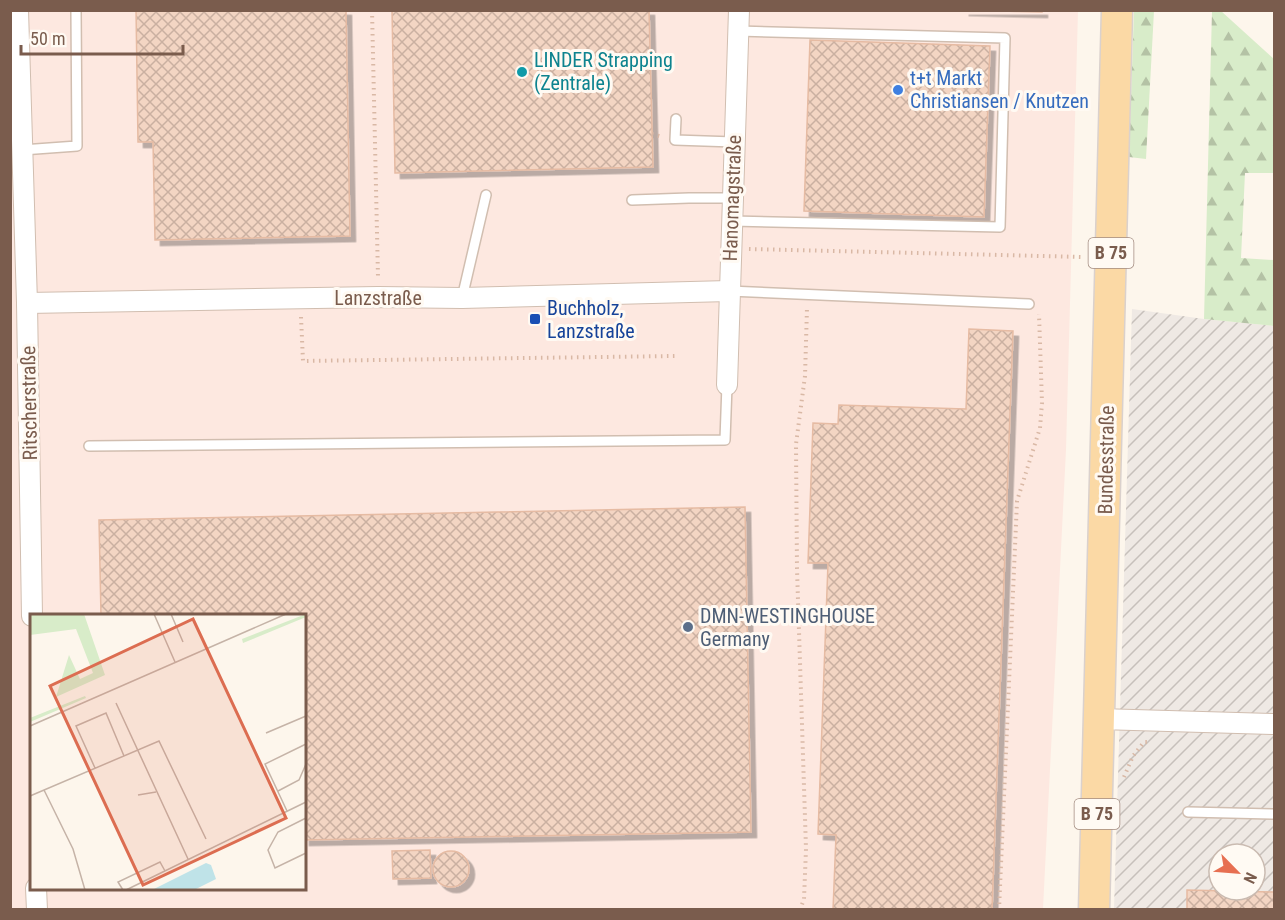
<svg xmlns="http://www.w3.org/2000/svg" width="1285" height="920" viewBox="0 0 1285 920" font-family="'Roboto Condensed',sans-serif">
	<style>
		.commercial { fill: #fde8e0; fill-rule: evenodd }
		.industrial { fill: url(#industrial-furrows); fill-rule: evenodd }
		.forest { fill: url(#forest-firs) }
		.building { fill: url(#building-cross-hatch); stroke: #e6bba3; stroke-width: 1.5; filter: url(#shadow) }
		.lines { fill: none; stroke-linecap: round; stroke-linejoin: round }
		.service-casing { stroke: #d1beb0; stroke-width: 12 }
		.minor-casing { stroke: #d1beb0; stroke-width: 22 }
		.primary-casing { stroke: #dad1cd; stroke-width: 33 }
		.path { stroke: #d9b8a5; stroke-width: 4; stroke-dasharray: 1.5 4.5; stroke-linecap: butt }
		.service { stroke: #fff; stroke-width: 9 }
		.minor { stroke: #fff; stroke-width: 20 }
		.primary { stroke: #fbd9a5; stroke-width: 30 }
		.culture-dot { fill: #0f9aa8; stroke: #fffaf3; stroke-width: 2 }
		.shop-dot { fill: #3f7fe0; stroke: #fffaf3; stroke-width: 2 }
		.transit-dot { fill: #1a4fb4; stroke: #fffaf3; stroke-width: 2 }
		.service-dot { fill: #5c6f8a; stroke: #fffaf3; stroke-width: 2 }
		.labels { text-anchor: middle; stroke-width: 6; stroke-linejoin: round; paint-order: stroke }
		.shield { fill: #fffaf3; stroke: #a28b7f; stroke-width: 1.5 }
		.shield-label { font-size: 18px; font-weight: bold; fill: #7a5c4d }
		.culture-label { font-size: 20px; fill: #0d838f; stroke: #fffaf3; text-anchor: start }
		.shop-label { font-size: 20px; fill: #366cbe; stroke: #fffaf3; text-anchor: start }
		.street-label { font-size: 20px; fill: #7a5c4d; stroke: #fffaf3 }
		.transit-label { font-size: 20px; fill: #164399; stroke: #fffaf3; text-anchor: start }
		.service-label { font-size: 20px; fill: #4e5e75; stroke: #fffaf3; text-anchor: start }
		.inset-road { fill: none; stroke: #c5b3a7; stroke-width: 1.5 }
		.view { fill: #dc6d51; fill-opacity: 0.15; stroke: #dc6d51; stroke-width: 3 }
		.inset-edge { fill: none; stroke: #7a5c4d; stroke-width: 3 }
	</style>
	<defs>
		<pattern id="industrial-furrows" width="10" height="10" patternUnits="userSpaceOnUse" patternTransform="scale(1.5)"><rect width="10" height="10" fill="#efe9e4"/><path d="M-1 1l2-2M0 10L10 0M9 11l2-2" fill="none" stroke="#c7c0bb"/></pattern>
		<pattern id="forest-firs" width="22" height="20" patternUnits="userSpaceOnUse" patternTransform="scale(1.5)"><rect width="22" height="20" fill="#d8ecc9"/><path d="M5 1l3.5 6h-7zM16 11l3.5 6h-7z" fill="#b4c2a5"/></pattern>
		<pattern id="building-cross-hatch" width="8" height="8" patternUnits="userSpaceOnUse" patternTransform="scale(1.5)"><rect width="8" height="8" fill="#f3d5c3"/><path d="M0 0l8 8M0 8l8-8" fill="none" stroke="#cab0a1"/></pattern>
		<filter id="shadow"><feDropShadow dx="5.5" dy="5.5" stdDeviation="0" flood-color="#0004"/></filter>
	</defs>
	<rect width="100%" height="100%" fill="#fdf6ec"/>
	<path class="commercial" d="M10 11H1078L1066 450 1043 909H11ZM32 616H304V888H32Z"/>
	<path class="industrial" d="M1132 309 1204 319 1274 326V909L1114 910ZM1219 854H1255V890H1219Z"/>
	<g class="forest">
		<path d="M1134 11H1154L1146 159 1129 157Z"/>
		<path d="M1212 11H1221L1274 59V173H1245L1241 258 1274 260V326L1204 319Z"/>
	</g>
	<g class="building">
		<path d="M136 10H346L350 236 155 240 153 142H138Z"/>
		<path d="M392 10H649L653 167 395 173Z"/>
		<path d="M963 10H1042V12Z"/>
		<path d="M810 40 990 46 984 217 804 211Z"/>
		<path d="M969 329 1013 331 992 910H833L836 835 818 834 828 563H808L813 423 838 424 839 405 966 409Z"/>
		<path d="M745 507 751 832 304 840V616H101L99 520Z"/>
		<path d="M430 850 431 878 393 879 392 851Z"/>
		<circle cx="451" cy="869" r="18"/>
		<path d="M1187 890 1274 892V910H1187Z"/>
	</g>
	<g class="lines">
		<g class="service-casing">
			<g id="service">
				<path d="M676 119 675 140 734 142"/>
				<path d="M22 150 77 146 76 10"/>
				<path d="M632 200 689 198H732"/>
				<path d="M732 221 1000 227 1005 38 738 31"/>
				<path d="M729 291 1029 304"/>
				<path d="M462 298 486 195"/>
				<path d="M89 446 725 440 727 385"/>
				<path d="M1188 812 1274 814"/>
			</g>
		</g>
		<g class="minor-casing">
			<g id="minor">
				<path d="M18 10 27 303 32 616"/>
				<path d="M27 303 378 297 462 298 729 291"/>
				<path d="M727 385 739 10"/>
				<path d="M1099 719 1274 724"/>
				<path d="M36 888 37 910"/>
			</g>
		</g>
		<g class="primary-casing">
			<path id="primary" d="M1094 910 1117 10"/>
		</g>
		<g class="path">
			<path d="M372 10 378 277"/>
			<path d="M652 134 663 137"/>
			<path d="M749 249 1084 257"/>
			<path d="M301 317 303 361 675 356"/>
			<path d="M1124 777 1133 756 1144 742H1148"/>
			<path d="M800 910 804 899 806 849 797 569 796 444 805 376 807 308"/>
			<path d="M999 910 1017 501 1040 428 1042 403 1039 314"/>
		</g>
		<use href="#service" class="service"/>
		<use href="#minor" class="minor"/>
		<use href="#primary" class="primary"/>
	</g>
	<circle class="culture-dot" cx="522" cy="72" r="6"/>
	<circle class="shop-dot" cx="898" cy="90" r="6"/>
	<rect class="transit-dot" x="529" y="313" width="12" height="12" rx="3"/>
	<circle class="service-dot" cx="688" cy="627" r="6"/>
	<g class="labels">
		<g class="shield">
			<rect x="1088.5" y="238" width="45" height="30" rx="4.5"/>
			<rect x="1074.5" y="799" width="45" height="30" rx="4.5"/>
		</g>
		<g class="shield-label">
			<text x="1111" y="259">B 75</text>
			<text x="1097" y="820">B 75</text>
		</g>
		<g class="culture-label">
			<text x="534" y="67">LINDER Strapping<tspan x="534" dy="23">(Zentrale)</tspan></text>
		</g>
		<g class="shop-label">
			<text x="910" y="85">t+t Markt<tspan x="910" dy="23">Christiansen / Knutzen</tspan></text>
		</g>
		<g class="street-label">
			<text transform="translate(732 198) rotate(-88)" y="7">Hanomagstraße</text>
			<text x="378" y="305">Lanzstraße</text>
			<text transform="translate(29 403) rotate(-91)" y="7">Ritscherstraße</text>
			<text transform="translate(1106 460) rotate(-89)" y="7">Bundesstraße</text>
		</g>
		<g class="transit-label">
			<text x="547" y="315">Buchholz,<tspan x="547" dy="23">Lanzstraße</tspan></text>
		</g>
		<g class="service-label">
			<text x="700" y="623">DMN-WESTINGHOUSE<tspan x="700" dy="23">Germany</tspan></text>
		</g>
	</g>
	<g transform="translate(30 614)">
		<rect width="276" height="276" fill="#fdf6ec"/>
		<path d="M0 0H54L75 61 26 83 39 41 50 65 63 59 46 15 0 21ZM276 0V3L213 29 212 25ZM55 82 56 84 0 108V104Z" fill="#d8ecc9"/>
		<path d="M176 249 181 251 186 265 164 276H122Z" fill="#bfe3e8"/>
		<path class="inset-road" d="M124 0 145 48M141 0 153 28M86 89 158 245M0 112 256 0M236 119 276 102M65 154 46 112 76 99 94 142M14 176 43 235 55 276M248 177 269 166 276 150M108 181 126 178M0 182 129 127 176 225M257 197 235 150 276 130M276 204 248 218 238 236 245 254 276 239M93 276 88 268 130 248 135 257M96 276 276 188"/>
		<path class="view" d="M163 5 256 204 113 271 20 72Z"/>
		<rect width="276" height="276" class="inset-edge"/>
	</g>
	<rect width="1285" height="920" fill="none" stroke="#7a5c4d" stroke-width="24"/>
	<g transform="translate(1237 872) rotate(115)"><circle r="28" fill="#fffaf3" stroke="#cabbb1" stroke-width="1.5"/>
	<path d="M0-4.5L10 22L0 15L-10 22Z" fill="#e76f51"/>
	<text y="-9" font-size="16" font-weight="bold" text-anchor="middle" fill="#7a5c4d">N</text>
	</g>
	<path d="M21 45v9h162v-9" fill="none" stroke="#7a5c4d" stroke-width="3"/>
	<text x="30" y="45" font-size="18" fill="#7a5c4d" stroke="#fffaf3" stroke-width="4.5" paint-order="stroke">50 m</text>
</svg>
